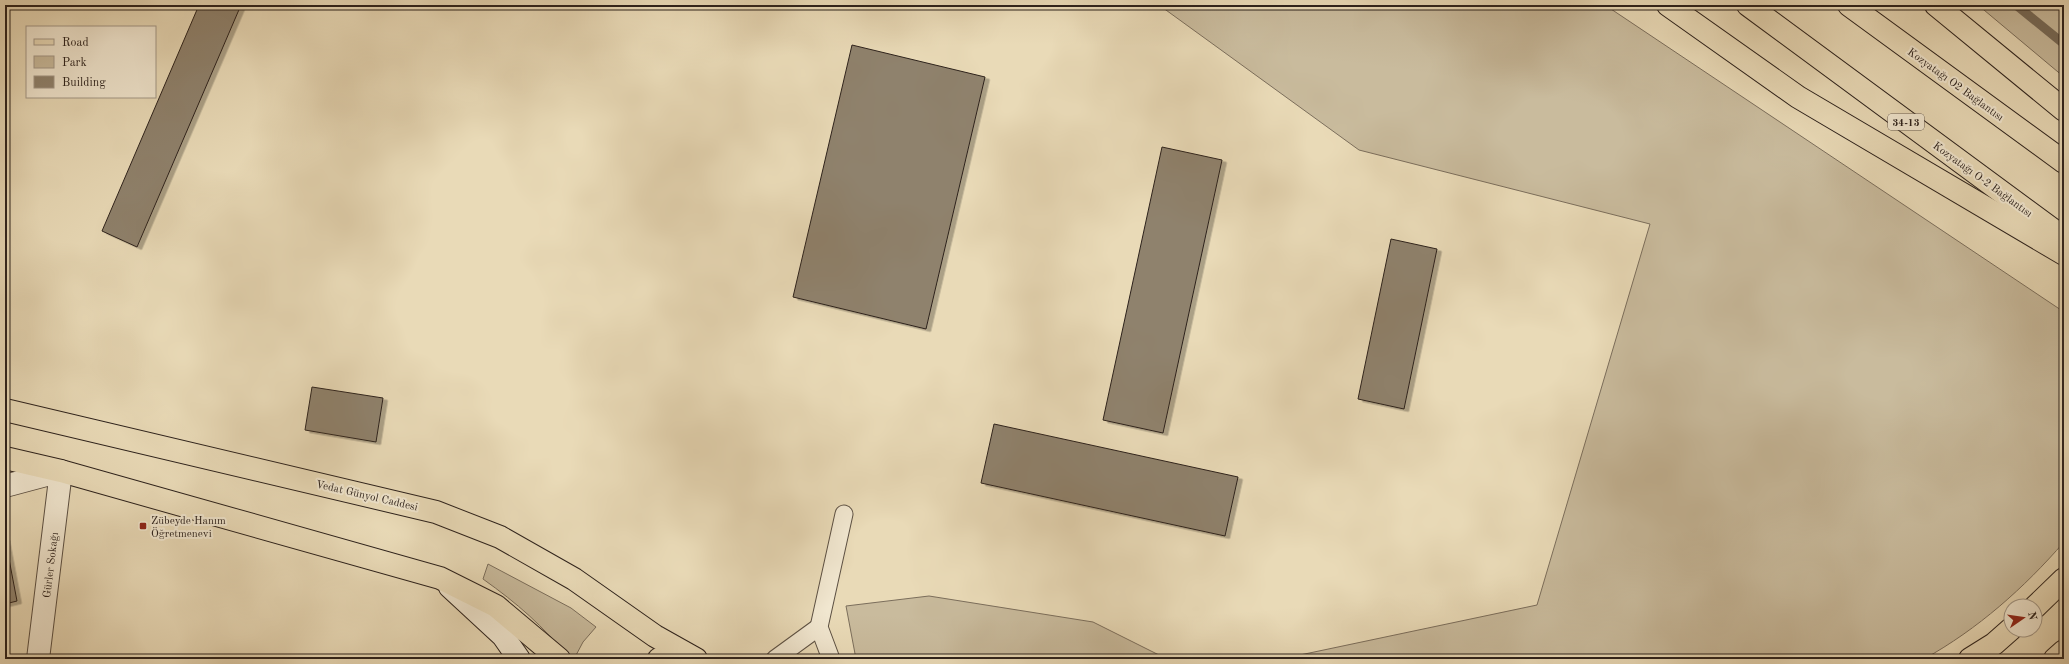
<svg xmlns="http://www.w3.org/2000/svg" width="2069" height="664" viewBox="0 0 2069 664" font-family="'Old Standard TT',serif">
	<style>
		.green { fill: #c9bb9d; stroke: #7b6e5c }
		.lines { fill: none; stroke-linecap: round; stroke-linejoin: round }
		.stream { stroke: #776b59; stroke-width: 9 }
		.building { fill: #8f826d; stroke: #2d221c; filter: url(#shadow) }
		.service-casing { stroke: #5c5043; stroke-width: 19 }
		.minor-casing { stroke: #5c5043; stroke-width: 24 }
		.secondary-casing { stroke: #2d221c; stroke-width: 24 }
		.primary-casing { stroke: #2d221c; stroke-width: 24 }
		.motorway-casing { stroke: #2d221c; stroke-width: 24 }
		.service { stroke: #f1e7d0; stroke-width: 17 }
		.minor { stroke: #f1e7d0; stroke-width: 22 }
		.secondary { stroke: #f1e7d0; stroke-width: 22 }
		.primary { stroke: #e9dab7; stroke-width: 22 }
		.motorway { stroke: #e9dab7; stroke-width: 22 }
		.poi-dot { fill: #8f2418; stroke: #f1e7d0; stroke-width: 1.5 }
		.labels { text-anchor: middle; stroke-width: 4; stroke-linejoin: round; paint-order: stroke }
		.shield { fill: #f1e7d0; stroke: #685d52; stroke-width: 1 }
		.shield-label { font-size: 10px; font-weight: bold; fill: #2d221c }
		.street-label { font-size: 11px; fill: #2d221c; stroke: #f1e7d0 }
		.poi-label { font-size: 11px; fill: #2d221c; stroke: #f1e7d0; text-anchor: start }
	</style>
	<defs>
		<filter id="shadow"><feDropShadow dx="4.5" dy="2.5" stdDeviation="0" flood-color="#0004"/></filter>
	</defs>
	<rect width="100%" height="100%" fill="#e9dab7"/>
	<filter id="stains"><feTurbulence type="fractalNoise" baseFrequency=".005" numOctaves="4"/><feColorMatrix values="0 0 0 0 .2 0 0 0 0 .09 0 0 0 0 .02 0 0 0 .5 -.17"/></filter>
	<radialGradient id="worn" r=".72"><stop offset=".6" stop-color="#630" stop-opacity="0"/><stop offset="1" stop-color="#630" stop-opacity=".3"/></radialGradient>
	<g class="green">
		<path d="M1159 5H1605L2064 312V542C2024 588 1978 629 1924 659H1281L1537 605 1650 224 1359 150Z"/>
		<path d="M1978 5H2064V77Z"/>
		<path d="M488 564 571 608 596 627 583 642 574 659H570C542 625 518 604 483 579Z"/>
		<path d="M929 596 1093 622 1167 659H856L846 606Z"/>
	</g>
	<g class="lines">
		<path class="stream" d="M2016 5 2064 44"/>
	</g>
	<g class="building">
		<path d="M199 5H241L137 247 102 231Z"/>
		<path d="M852 45 985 77 926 329 793 297Z"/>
		<path d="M1162 147 1222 160 1163 433 1103 420Z"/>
		<path d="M1391 239 1437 249 1404 409 1358 399Z"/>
		<path d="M312 387 383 398 376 442 305 430Z"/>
		<path d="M994 424 1238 477 1225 536 981 483Z"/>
		<path d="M5 538 17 601 5 604Z"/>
	</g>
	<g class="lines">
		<g class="service-casing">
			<g id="service">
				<path d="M775 659 819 627"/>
				<path d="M831 659 819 627 844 514"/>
			</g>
		</g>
		<g class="minor-casing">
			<path id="minor" d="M5 486 61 471 38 659"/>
		</g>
		<g class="secondary-casing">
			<path id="secondary" d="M450 587 503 636 519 659"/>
		</g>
		<g class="primary-casing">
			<g id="primary">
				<path d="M5 410 436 512 500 537 574 579 655 636 696 659"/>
				<path d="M5 458 61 471 440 578 496 606 559 659"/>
				<path d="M659 659H663"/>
				<path d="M2055 659 2064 651"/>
			</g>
		</g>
		<g class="motorway-casing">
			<g id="motorway">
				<path d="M1668 5 1798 97 2064 254"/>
				<path d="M1748 5 2064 238"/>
				<path d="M1849 5 2064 162"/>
				<path d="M1936 5 2064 110"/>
				<path d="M2035 607 2064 579"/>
				<path d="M1970 659 1994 644 2011 629"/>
			</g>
		</g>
		<use href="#service" class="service"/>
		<use href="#minor" class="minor"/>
		<use href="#secondary" class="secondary"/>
		<use href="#primary" class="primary"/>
		<use href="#motorway" class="motorway"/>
	</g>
	<rect class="poi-dot" x="139" y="522" width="8" height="8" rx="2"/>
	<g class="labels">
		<rect class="shield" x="1888" y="114" width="36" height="16" rx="3"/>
		<g class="shield-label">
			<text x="1906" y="126">34-13</text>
		</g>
		<g class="street-label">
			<text transform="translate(1956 84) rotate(36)" y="4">Kozyatağı O2 Bağlantısı</text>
			<text transform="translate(1983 179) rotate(36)" y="4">Kozyatağı O-2 Bağlantısı</text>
			<text transform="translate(367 495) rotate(13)" y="4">Vedat Günyol Caddesi</text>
			<text transform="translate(50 565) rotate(-83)" y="4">Gürler Sokağı</text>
		</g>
		<g class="poi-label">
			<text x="151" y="524">Zübeyde Hanım<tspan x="151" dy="13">Öğretmenevi</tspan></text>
		</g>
	</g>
	<rect width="2069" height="664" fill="none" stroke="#e9dab7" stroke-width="20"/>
	<rect x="6" y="6" width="2057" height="652" fill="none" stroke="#2d221c" stroke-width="2"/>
	<rect x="10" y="10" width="2049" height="644" fill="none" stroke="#2d221c"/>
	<rect x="26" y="26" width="130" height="72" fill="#f1e7d0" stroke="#a39888"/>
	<rect x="34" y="39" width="20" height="6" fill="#e9dab7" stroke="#a39888"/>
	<text x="62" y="46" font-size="12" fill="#2d221c">Road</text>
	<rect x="34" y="56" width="20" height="12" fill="#c9bb9d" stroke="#a39888"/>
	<text x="62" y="66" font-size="12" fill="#2d221c">Park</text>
	<rect x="34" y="76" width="20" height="12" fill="#8f826d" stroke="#a39888"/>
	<text x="62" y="86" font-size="12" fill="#2d221c">Building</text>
	<g transform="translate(2023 618) rotate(77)"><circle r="19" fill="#f1e7d0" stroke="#a39888"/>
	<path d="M0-3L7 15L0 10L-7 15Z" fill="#8f2418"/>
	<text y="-6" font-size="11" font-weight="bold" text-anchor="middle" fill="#2d221c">N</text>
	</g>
	<rect width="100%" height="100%" filter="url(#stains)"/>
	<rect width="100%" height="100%" fill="url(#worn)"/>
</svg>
